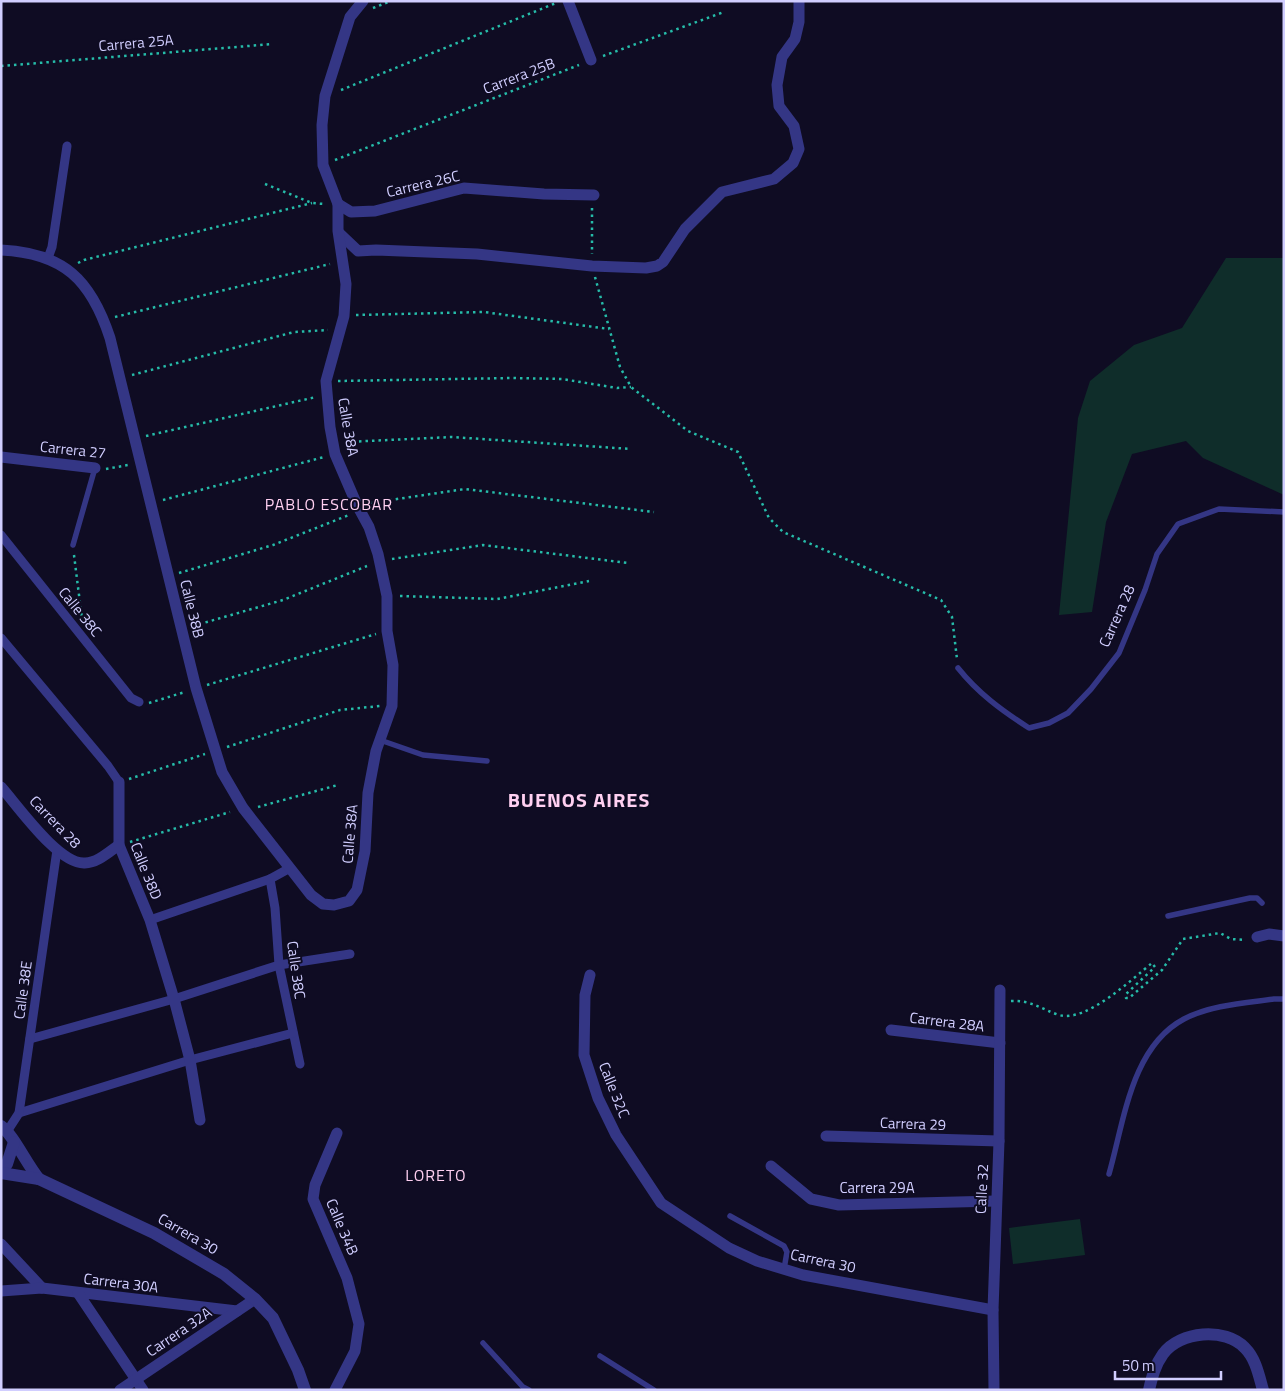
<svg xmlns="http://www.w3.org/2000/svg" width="1285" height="1391" viewBox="0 0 1285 1391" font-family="'Titillium Web',sans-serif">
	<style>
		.green { fill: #0f2d2a }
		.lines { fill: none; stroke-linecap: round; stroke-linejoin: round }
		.path { stroke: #26bca9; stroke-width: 2.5; stroke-dasharray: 2.5 4; stroke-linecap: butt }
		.service { stroke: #343685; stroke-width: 5.5 }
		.pedestrian { stroke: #343685; stroke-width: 9 }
		.minor { stroke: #343685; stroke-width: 11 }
		.tertiary { stroke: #343685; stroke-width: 12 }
		.labels { text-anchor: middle; stroke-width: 4; stroke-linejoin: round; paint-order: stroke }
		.street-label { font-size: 15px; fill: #d1ceff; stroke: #0f0c23 }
		.neighbourhood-label { font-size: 16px; letter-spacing: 1px; fill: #ffd0f1; stroke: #0f0c23 }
		.district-label { font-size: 20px; font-weight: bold; letter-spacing: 1px; fill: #ffd0f1; stroke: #0f0c23 }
	</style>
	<rect width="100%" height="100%" fill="#0f0c23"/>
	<g class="green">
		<path d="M1226 258H1284V495L1203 458 1186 441 1132 454 1106 522 1092 612 1059 615 1078 418 1090 381 1134 345 1182 328Z"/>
		<path d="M1080 1219 1085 1255 1013 1264 1009 1228Z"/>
	</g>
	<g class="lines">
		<g class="path">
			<path d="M373 8 391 1"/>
			<path d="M603 56 724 12"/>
			<path d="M1 66 273 44"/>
			<path d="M341 90 556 3"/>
			<path d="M335 160 579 65"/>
			<path d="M265 184 312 203 324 204"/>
			<path d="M592 208V254"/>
			<path d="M78 263 84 260 312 203"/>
			<path d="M595 277 620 367 631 387 688 431 738 452 769 518 783 532 941 600 952 617 957 659"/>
			<path d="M356 315 484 312 609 329"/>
			<path d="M115 317 330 264"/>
			<path d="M132 375 294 332 328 330"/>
			<path d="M338 381 512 378 562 379 617 388 631 387"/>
			<path d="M146 436 316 397"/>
			<path d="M346 442 452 437 631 449"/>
			<path d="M106 469 128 465"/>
			<path d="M163 500 324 457"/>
			<path d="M370 503 465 489 654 512"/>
			<path d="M74 555 82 619"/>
			<path d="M392 559 483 545 628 563"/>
			<path d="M179 573 273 545 349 515"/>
			<path d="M400 596 497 599 589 581"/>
			<path d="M193 626 283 600 367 566"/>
			<path d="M207 685 376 634"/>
			<path d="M149 703 185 692"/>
			<path d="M227 747 340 710 380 706"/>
			<path d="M129 779 205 754"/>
			<path d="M258 807 338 785"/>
			<path d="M130 842 230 812"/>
			<path d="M1011 1001C1031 1000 1041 1009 1059 1015 1086 1023 1132 979 1152 963L1155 967 1126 994V998H1129L1162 970 1183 939 1220 933 1231 939 1245 940"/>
		</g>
		<g class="service">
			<path d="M73 545 95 468"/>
			<path d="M958 668C978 693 1001 710 1029 728L1049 723 1068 713 1091 689 1119 653 1145 590 1157 554 1178 524 1219 509 1284 512"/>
			<path d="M380 740 423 755 487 761"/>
			<path d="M1168 916 1250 898H1257L1262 903"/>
			<path d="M1109 1174C1124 1122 1131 1047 1184 1019 1211 1005 1245 1003 1274 999H1284"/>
			<path d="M730 1216 784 1246 787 1252 784 1269"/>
			<path d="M483 1343 523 1387 529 1390"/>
			<path d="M600 1356 654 1390"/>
		</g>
		<g class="pedestrian">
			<path d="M48 258 52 247 67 146"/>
			<path d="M1 535 131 698 139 702"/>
			<path d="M1 638 108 766 119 782"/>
			<path d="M270 879 275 908 279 965 300 1064"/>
			<path d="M150 920 270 879 290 868"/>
			<path d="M30 1039 174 999 279 965 350 954"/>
			<path d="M19 1113 190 1060 293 1033"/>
			<path d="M8 1130 19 1113 57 850"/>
		</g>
		<g class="minor">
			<path d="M568 1 591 60"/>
			<path d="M338 204 351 212 375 211 464 188 544 194 594 195"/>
			<path d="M339 233 358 251 376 250 477 254 592 266 646 268 657 266 663 262 685 229 722 192 774 179 793 163 799 149 794 126 779 106 777 85 782 57 795 39 799 22V1"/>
			<path d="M1 250C64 253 91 280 110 338L196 688 222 772 243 808 311 895 323 904 334 905 349 901 357 890 365 851 368 793 376 751 392 706 393 665 387 631V596L378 554 369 527 357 505 335 454 330 427 326 381 344 316 346 284 338 231V204L323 165 322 125 325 96 350 17 363 1"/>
			<path d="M1 457 95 468"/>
			<path d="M119 782V845L150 920 174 999 190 1060 200 1120"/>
			<path d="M1 787C18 806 59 865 85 863 97 863 109 852 119 845"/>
			<path d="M1257 937 1269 934 1284 936"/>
			<path d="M590 975 585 995 584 1055 598 1098 616 1135 661 1203 729 1248 757 1261 803 1275 993 1310"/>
			<path d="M891 1030 1000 1043"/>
			<path d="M826 1136 999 1141"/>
			<path d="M771 1166 811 1199 839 1205 996 1201"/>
			<path d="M1 1244 42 1288"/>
			<path d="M1 1291 42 1288 237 1311"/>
			<path d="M78 1293 143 1390"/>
			<path d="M120 1390 255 1299"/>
			<path d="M335 1390 355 1351 359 1324 347 1278 313 1199 315 1185 337 1133"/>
			<path d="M994 1390 993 1310 999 1141 1000 990"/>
		</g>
		<g class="tertiary">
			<path d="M1 1126C13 1134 27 1165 39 1179"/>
			<path d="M1 1170 7 1164 14 1142"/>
			<path d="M1 1173 39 1179 154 1233 224 1274 255 1299 273 1318 298 1370 305 1390"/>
			<path d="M1149 1390C1152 1377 1155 1365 1163 1354 1180 1331 1225 1327 1245 1348 1256 1359 1259 1376 1263 1390"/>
		</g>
	</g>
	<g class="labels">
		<g class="street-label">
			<text transform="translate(136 43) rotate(-5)" y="5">Carrera 25A</text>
			<text transform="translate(519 76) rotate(-21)" y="5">Carrera 25B</text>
			<text transform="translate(423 184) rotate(-13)" y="5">Carrera 26C</text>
			<text transform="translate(348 427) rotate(80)" y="5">Calle 38A</text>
			<text transform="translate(73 450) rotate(6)" y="5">Carrera 27</text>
			<text transform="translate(192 609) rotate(76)" y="5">Calle 38B</text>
			<text transform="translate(80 612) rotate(51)" y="5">Calle 38C</text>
			<text transform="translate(1117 616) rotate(-66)" y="5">Carrera 28</text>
			<text transform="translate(55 822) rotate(46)" y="5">Carrera 28</text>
			<text transform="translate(350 834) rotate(-85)" y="5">Calle 38A</text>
			<text transform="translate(146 871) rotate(68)" y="5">Calle 38D</text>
			<text transform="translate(296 970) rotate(82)" y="5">Calle 38C</text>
			<text transform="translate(23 990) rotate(-82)" y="5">Calle 38E</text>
			<text transform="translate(947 1022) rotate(7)" y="5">Carrera 28A</text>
			<text transform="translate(614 1090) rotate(68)" y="5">Calle 32C</text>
			<text transform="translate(913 1124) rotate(2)" y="5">Carrera 29</text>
			<text x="877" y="1193">Carrera 29A</text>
			<text transform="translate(982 1189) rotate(-87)" y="5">Calle 32</text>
			<text transform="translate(342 1227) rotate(67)" y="5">Calle 34B</text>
			<text transform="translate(188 1234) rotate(30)" y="5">Carrera 30</text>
			<text transform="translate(823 1261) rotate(12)" y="5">Carrera 30</text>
			<text transform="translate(121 1283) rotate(7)" y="5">Carrera 30A</text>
			<text transform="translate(179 1332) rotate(-34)" y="5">Carrera 32A</text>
		</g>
		<g class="neighbourhood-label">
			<text x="329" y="510">PABLO ESCOBAR</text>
			<text x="436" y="1181">LORETO</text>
		</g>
		<g class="district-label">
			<text x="579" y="807">BUENOS AIRES</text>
		</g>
	</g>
	<rect width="1285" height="1391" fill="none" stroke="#d1ceff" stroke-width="5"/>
	<path d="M1115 1371v8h106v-8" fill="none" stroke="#d1ceff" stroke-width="2.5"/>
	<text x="1122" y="1371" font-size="15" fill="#d1ceff" stroke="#0f0c23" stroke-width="4" paint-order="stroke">50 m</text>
</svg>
